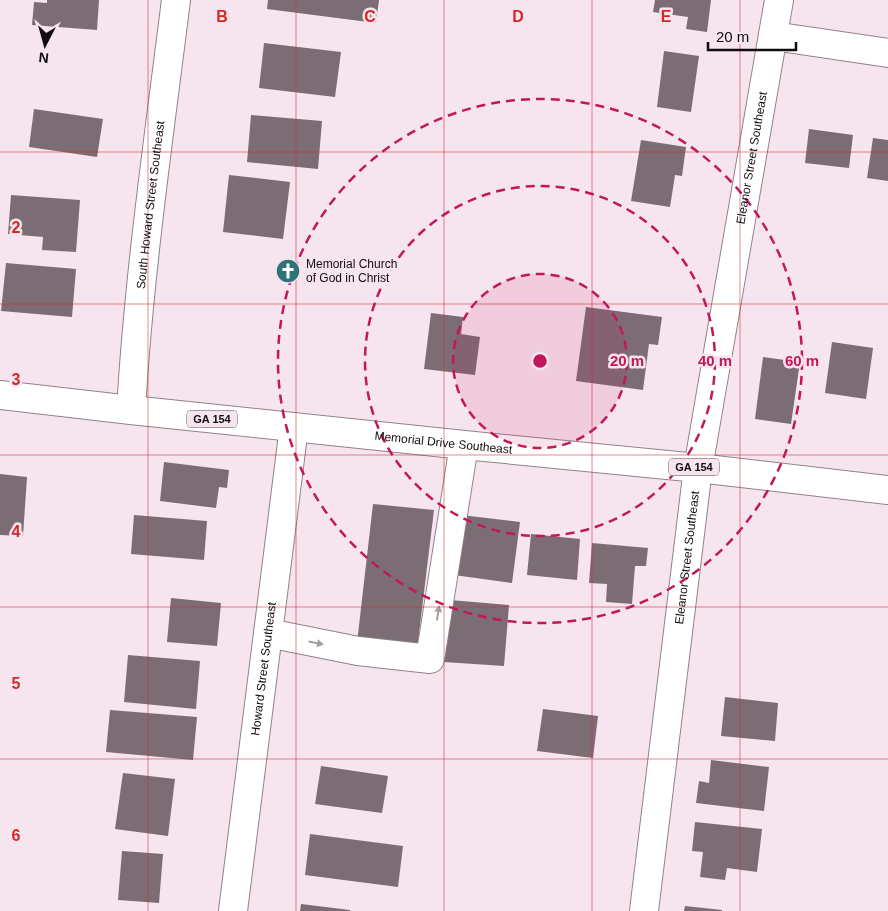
<svg xmlns="http://www.w3.org/2000/svg" width="888" height="911" viewBox="0 0 888 911" font-family="Helvetica,sans-serif">
	<style>
		.building { fill: #7c6d75 }
		.lines { fill: none; stroke-linecap: round; stroke-linejoin: round }
		.minor-casing { stroke: #91828a; stroke-width: 30 }
		.major-casing { stroke: #91828a; stroke-width: 30 }
		.minor { stroke: #fff; stroke-width: 28 }
		.major { stroke: #fff; stroke-width: 28 }
		.oneway { fill: #a09e9f }
		.grid { fill: none; stroke: #d62828; stroke-width: 1; stroke-opacity: 0.55 }
		.ring { fill: none; stroke: #c2185b; stroke-width: 2.5; stroke-dasharray: 9 6 }
		.labels { text-anchor: middle; stroke-width: 5; stroke-linejoin: round; paint-order: stroke }
		.shield { fill: #f6e5ef; stroke: #564d52; stroke-width: 1 }
		.shield-label { font-size: 11px; font-weight: bold; fill: #110c0f }
		.street-label { font-size: 12px; fill: #110c0f; stroke: #f6e5ef }
		.poi-label { font-size: 12px; fill: #110c0f; stroke: #f6e5ef; text-anchor: start }
		.grid-label { font-size: 16px; text-anchor: middle; font-weight: bold; fill: #d62828; stroke: #f6e5ef; stroke-width: 5; stroke-linejoin: round; paint-order: stroke }
		.centre { fill: #c2185b; stroke: #f6e5ef; stroke-width: 2.5 }
		.ring-label { font-size: 15px; text-anchor: middle; font-weight: bold; fill: #c2185b; stroke: #f6e5ef; stroke-width: 5; stroke-linejoin: round; paint-order: stroke }
	</style>
	<rect width="100%" height="100%" fill="#f6e5ef"/>
	<g class="building">
		<path d="M47 0H99L97 30 32 25 34 2 47 3Z"/>
		<path d="M268 0H379L376 23 267 9Z"/>
		<path d="M655 0H711L707 32 686 29 688 17 653 12Z"/>
		<path d="M264 43 341 52 335 97 259 88Z"/>
		<path d="M664 51 699 56 691 112 657 107Z"/>
		<path d="M34 109 103 119 97 157 29 147Z"/>
		<path d="M251 115 322 121 318 169 247 162Z"/>
		<path d="M809 129 853 135 849 168 805 163Z"/>
		<path d="M873 138 888 140V181L867 178Z"/>
		<path d="M641 140 686 147 682 176 675 175 670 207 631 201Z"/>
		<path d="M229 175 290 182 283 239 223 232Z"/>
		<path d="M11 195 80 200 76 252 42 250 43 237 8 234Z"/>
		<path d="M6 263 76 269 72 317 1 311Z"/>
		<path d="M586 307 662 317 658 345 649 344 643 390 576 381Z"/>
		<path d="M431 313 463 317 461 334 480 337 475 375 424 369Z"/>
		<path d="M832 342 873 348 866 399 825 393Z"/>
		<path d="M763 357 800 362 791 424 755 419Z"/>
		<path d="M164 462 229 470 227 488 219 487 216 508 160 501Z"/>
		<path d="M0 474 27 477 23 536 0 535Z"/>
		<path d="M373 504 434 510 417 650 357 643Z"/>
		<path d="M134 515 207 521 204 560 131 554Z"/>
		<path d="M461 515 520 522 512 583 454 575Z"/>
		<path d="M531 534 580 539 577 580 527 575Z"/>
		<path d="M592 543 648 548 646 566H635L632 604 606 602 607 584 589 583Z"/>
		<path d="M171 598 221 603 217 646 167 642Z"/>
		<path d="M450 600 509 605 504 666 444 662Z"/>
		<path d="M128 655 200 661 196 709 124 702Z"/>
		<path d="M725 697 778 703 775 741 721 736Z"/>
		<path d="M543 709 598 716 593 758 537 751Z"/>
		<path d="M110 710 197 717 193 760 106 752Z"/>
		<path d="M711 760 769 767 764 811 696 803 699 781 709 783Z"/>
		<path d="M321 766 388 776 382 813 315 804Z"/>
		<path d="M123 773 175 779 168 836 115 829Z"/>
		<path d="M695 822 762 829 757 872 727 868 725 880 700 877 703 852 692 851Z"/>
		<path d="M310 834 403 846 398 887 305 875Z"/>
		<path d="M122 851 163 854 159 903 118 900Z"/>
		<path d="M301 904 350 910V911H300Z"/>
		<path d="M685 906 722 910V911H684Z"/>
	</g>
	<g class="lines">
		<g class="minor-casing">
			<g id="minor">
				<path d="M773 36 888 53"/>
				<path id="s1" d="M131 410C139 273 159 136 176 0"/>
				<path d="M268 633 358 651 430 659 464 445"/>
				<path id="s2" d="M233 911 294 427"/>
				<path id="s3" d="M644 911 698 468 779 0"/>
			</g>
		</g>
		<g class="major-casing">
			<g id="major">
				<path id="s4" d="M0 395 131 410 464 445 698 468 888 490"/>
			</g>
		</g>
		<use href="#minor" class="minor"/>
		<use href="#major" class="major"/>
	</g>
	<defs><path id="oneway-solid" d="M-6-.8H1V-3.2L6.5 0L1 3.2V.8H-6Z" transform="scale(1.25)"/></defs>
	<g class="oneway">
		<use href="#oneway-solid" transform="translate(438 613) rotate(-81)"/>
		<use href="#oneway-solid" transform="translate(316 643) rotate(11)"/>
	</g>
	<path class="grid" d="M148 0V911M296 0V911M444 0V911M592 0V911M740 0V911M0 152H888M0 304H888M0 455H888M0 607H888M0 759H888"/>
	<circle cx="540" cy="361" r="87" fill="#c2185b" fill-opacity=".12"/>
	<g class="ring">
		<circle cx="540" cy="361" r="87"/>
		<circle cx="540" cy="361" r="175"/>
		<circle cx="540" cy="361" r="262"/>
	</g>
	<defs>
		<g id="church-disc" transform="scale(1.25)"><circle r="9.5" fill="#2b7578" stroke="#f6e5ef"/><path d="M-1.2-6h2.4v3.5h3.3v2.4h-3.3V6h-2.4V-.1h-3.3v-2.4h3.3Z" fill="#fff"/></g>
	</defs>
	<g fill-rule="evenodd">
		<use href="#church-disc" x="288" y="271"/>
	</g>
	<g class="labels">
		<g class="shield">
			<rect x="187" y="410.5" width="50" height="17" rx="4"/>
			<rect x="669" y="458.5" width="50" height="17" rx="4"/>
		</g>
		<g class="shield-label">
			<text x="212" y="423">GA 154</text>
			<text x="694" y="471">GA 154</text>
		</g>
		<g class="street-label">
			<text dy="4" stroke="none"><textPath href="#s3" startOffset="761">Eleanor Street Southeast</textPath></text>
			<text dy="4" stroke="none"><textPath href="#s1" startOffset="206">South Howard Street Southeast</textPath></text>
			<text dy="4" stroke="none"><textPath href="#s4" startOffset="446">Memorial Drive Southeast</textPath></text>
			<text dy="4" stroke="none"><textPath href="#s3" startOffset="356">Eleanor Street Southeast</textPath></text>
			<text dy="4" stroke="none"><textPath href="#s2" startOffset="244">Howard Street Southeast</textPath></text>
		</g>
		<g class="poi-label">
			<text x="306" y="268">Memorial Church<tspan x="306" dy="14">of God in Christ</tspan></text>
		</g>
	</g>
	<g class="grid-label">
		<text x="222" y="22">B</text>
		<text x="370" y="22">C</text>
		<text x="518" y="22">D</text>
		<text x="666" y="22">E</text>
		<text x="16" y="233">2</text>
		<text x="16" y="385">3</text>
		<text x="16" y="537">4</text>
		<text x="16" y="689">5</text>
		<text x="16" y="841">6</text>
	</g>
	<circle cx="540" cy="361" r="8" class="centre"/>
	<g class="ring-label">
		<text x="627" y="366">20 m</text>
		<text x="715" y="366">40 m</text>
		<text x="802" y="366">60 m</text>
	</g>
	<g transform="translate(45 45) rotate(186)" stroke="#f6e5ef" stroke-width="4" paint-order="stroke">
	<path d="M0-4L9 19L0 12L-9 19Z" fill="#110c0f"/>
	<text y="-8" font-size="14" font-weight="bold" text-anchor="middle" fill="#110c0f">N</text>
	</g>
	<path d="M708 42v8h88v-8" fill="none" stroke="#110c0f" stroke-width="2.5"/>
	<text x="716" y="42" font-size="15" fill="#110c0f" stroke="#f6e5ef" stroke-width="4" paint-order="stroke">20 m</text>
</svg>
